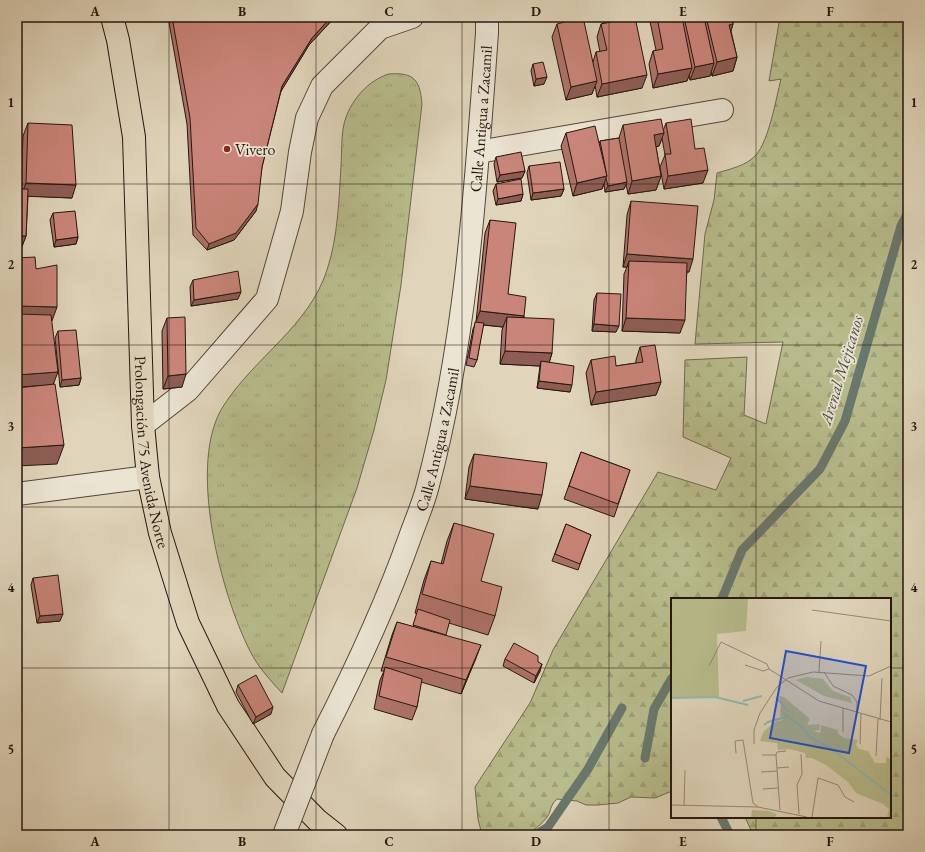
<svg xmlns="http://www.w3.org/2000/svg" width="925" height="852" viewBox="0 0 925 852" font-family="'EB Garamond',serif">
	<style>
		.grass { fill: url(#grass-tufts); stroke: #6f694e }
		.forest { fill: url(#forest-firs); stroke: #6f694e }
		.lines { fill: none; stroke-linecap: round; stroke-linejoin: round }
		.stream { stroke: #68786e; stroke-width: 9 }
		.minor-casing { stroke: #54463a; stroke-width: 24 }
		.major-casing { stroke: #26160f; stroke-width: 24 }
		.minor { stroke: #ebe4d3; stroke-width: 22 }
		.major { stroke: #e0d5bb; stroke-width: 22 }
		.minor-bridge-casing { stroke: #54463a; stroke-width: 24; stroke-linecap: butt }
		.minor-bridge { stroke: #ebe4d3; stroke-width: 22 }
		.wall { fill: #ae7269; stroke: #26160f }
		.shaded-wall { fill: #8d5d55; stroke: #26160f }
		.building { fill: #ca857a; stroke: #26160f }
		.grid { fill: none; stroke: #26160f; stroke-width: 1; stroke-opacity: 0.55 }
		.poi-dot { fill: #8f2418; stroke: #ebe4d3; stroke-width: 1.5 }
		.labels { text-anchor: middle; stroke-width: 3.5; stroke-linejoin: round; paint-order: stroke }
		.street-label { font-size: 16px; fill: #26160f; stroke: #ebe4d3 }
		.poi-label { font-size: 16px; fill: #26160f; stroke: #ebe4d3; text-anchor: start }
		.water-label { font-size: 17px; font-style: italic; fill: #4c4f46; stroke: #ebe4d3 }
		.inset-river { fill: none; stroke: #94b9ad; stroke-width: 2 }
		.inset-road { fill: none; stroke: #968976; stroke-width: 1 }
		.view { fill: #1d4ed8; fill-opacity: 0.15; stroke: #1d4ed8; stroke-width: 2 }
		.inset-edge { fill: none; stroke: #26160f; stroke-width: 2 }
		.neatline { fill: none; stroke: #26160f; stroke-width: 1.5 }
		.grid-label { font-size: 13px; text-anchor: middle; font-weight: bold; fill: #26160f }
	</style>
	<defs>
		<pattern id="grass-tufts" width="24" height="20" patternUnits="userSpaceOnUse"><rect width="24" height="20" fill="#b8bc8c"/><path d="M3 7l-1-3M5 7V3M7 7l1-3M15 17l-1-3M17 17v-4M19 17l1-3" fill="none" stroke="#9ea178"/></pattern>
		<pattern id="forest-firs" width="22" height="20" patternUnits="userSpaceOnUse"><rect width="22" height="20" fill="#b8bc8c"/><path d="M5 1l3.5 6h-7zM16 11l3.5 6h-7z" fill="#9ea178"/></pattern>
	</defs>
	<rect width="100%" height="100%" fill="#e0d5bb"/>
	<filter id="stains"><feTurbulence type="fractalNoise" baseFrequency=".005" numOctaves="4"/><feColorMatrix values="0 0 0 0 .2 0 0 0 0 .09 0 0 0 0 .02 0 0 0 .5 -.17"/></filter>
	<radialGradient id="worn" r=".72"><stop offset=".6" stop-color="#630" stop-opacity="0"/><stop offset="1" stop-color="#630" stop-opacity=".3"/></radialGradient>
	<path class="grass" d="M389 74C414 72 420 80 422 104L401 285 386 380 374 430 357 488 282 693C270 680 258 667 250 651 221 594 186 462 224 405 255 357 309 326 327 270 338 237 339 199 341 166 342 152 341 137 344 124 349 102 368 80 389 74Z"/>
	<path class="forest" d="M780 17H908V835H759L751 830 745 817H890V599H672V791L655 798 631 797 618 803 598 805H586L577 801 557 799C549 806 552 811 547 817 528 842 510 835 482 835L478 819 475 787 530 703 553 650 658 472 716 490 731 458 683 437 685 360 747 357 744 415 766 424 783 342 695 344 705 234 714 200 717 173C730 169 746 166 756 155 769 140 776 99 781 79L769 81Z"/>
	<g class="lines">
		<g class="stream">
			<path d="M722 599 742 550 820 469 845 421 901 226 908 212"/>
			<path d="M645 758 654 709 672 678"/>
			<path d="M721 817 730 835"/>
			<path d="M535 835 548 827 588 769 622 708"/>
		</g>
		<g class="minor-casing">
			<g id="minor">
				<path d="M478 152 722 110"/>
				<path d="M143 425 188 390 267 299 292 211 300 152 307 118 322 86 380 28 412 17"/>
				<path d="M17 494 148 477"/>
				<path id="s1" d="M323 734C356 669 386 605 410 537 416 520 424 502 428 485 467 338 476 184 487 33V17"/>
			</g>
		</g>
		<g class="major-casing">
			<g id="major">
				<path id="s2" d="M112 17 118 40 134 137 143 425 148 477 160 533 188 623 228 706 275 777 317 820 336 835"/>
			</g>
		</g>
		<use href="#minor" class="minor"/>
		<use href="#major" class="major"/>
		<g class="minor-bridge-casing">
			<path id="minor-bridge" d="M284 835 323 734"/>
		</g>
		<use href="#minor-bridge" class="minor-bridge"/>
	</g>
	<g class="wall">
		<path d="M168 17H335L309 45 281 91 262 167 256 211 234 240 207 250 193 235 187 124Z"/>
		<path d="M607 17H635L642 88 597 97 595 85 592 94 566 100 552 37 557 24 593 62 596 52H600L597 37 601 24 604 23Z"/>
		<path d="M649 17H732L733 24 731 31 737 57 733 71 712 76 711 72 710 76 690 80 689 75 687 81 653 88 649 64 653 51 656 50Z"/>
		<path d="M533 64 544 84 534 86 531 71Z"/>
		<path d="M28 123 72 198 28 196 26 236 21 249H17V189H21L23 136Z"/>
		<path d="M666 123 695 149 703 183 664 189 660 167 665 155 662 138 659 146 656 147 661 176 656 190 628 194 626 184 624 189 605 192 604 184 602 189 573 196 561 146 566 133 599 143 600 141 619 138 623 125 663 131Z"/>
		<path d="M496 157 525 171 522 178 497 182 494 164Z"/>
		<path d="M529 166 564 189 561 196 531 200 527 173Z"/>
		<path d="M496 184 523 194 521 201 496 205 493 191Z"/>
		<path d="M631 201 689 272H687L680 333 622 331 624 274 627 267H623L627 215Z"/>
		<path d="M53 213 78 237 76 244 54 247 50 220Z"/>
		<path d="M490 220 508 294 524 316V317L552 353 549 362 570 392 537 388 540 366 500 364 502 330 503 327 483 325 477 360 474 367 466 365 473 329 476 322 485 233Z"/>
		<path d="M193 280 238 299 191 306 190 287Z"/>
		<path d="M597 293 616 332 592 331 594 300Z"/>
		<path d="M167 318 182 387 163 389 162 331Z"/>
		<path d="M58 331 81 378 79 385 60 387 55 338Z"/>
		<path d="M640 347 661 382 656 395 591 405 586 373 591 360 616 366 636 363V360Z"/>
		<path d="M581 452 630 470 614 517 564 499Z"/>
		<path d="M474 454 538 509 465 499 469 467Z"/>
		<path d="M454 523 481 581 495 616 488 635 449 623 445 635 476 658 461 694 421 682 417 707 412 720 374 709 380 680 384 671H381L392 635 397 622 413 627 417 614 415 613 424 580 431 561 441 564 447 541Z"/>
		<path d="M566 524 591 535 578 570 552 561Z"/>
		<path d="M33 578 60 621 37 623 31 585Z"/>
		<path d="M505 659 538 662 540 671 534 683 503 666Z"/>
		<path d="M238 685 271 714 253 724 236 692Z"/>
	</g>
	<g class="shaded-wall">
		<path d="M331 17H335L309 45 280 93 282 86 312 38Z"/>
		<path d="M733 24 729 37V25Z"/>
		<path d="M737 57 733 71 712 76 717 62Z"/>
		<path d="M714 63 710 76 690 80 695 67Z"/>
		<path d="M692 68 687 81 653 88 658 74Z"/>
		<path d="M647 75 642 88 597 97 602 84Z"/>
		<path d="M547 77 544 84 534 86 536 79Z"/>
		<path d="M597 81 592 94 566 100 571 87Z"/>
		<path d="M664 133 659 146 649 148 654 135Z"/>
		<path d="M708 170 703 183 664 189 668 176Z"/>
		<path d="M525 171 522 178 497 182 500 175Z"/>
		<path d="M607 176 602 189 573 196 577 183Z"/>
		<path d="M661 176 656 190 628 194 632 181Z"/>
		<path d="M627 182 624 189 605 192 608 186Z"/>
		<path d="M26 183 76 185 72 198 21 196Z"/>
		<path d="M564 189 561 196 531 200 533 193Z"/>
		<path d="M523 194 521 201 496 205 498 199Z"/>
		<path d="M258 204 256 211 234 240 207 250 209 244Z"/>
		<path d="M17 236H26L21 249H17Z"/>
		<path d="M78 237 76 244 54 247 56 240Z"/>
		<path d="M627 254 693 259 689 272 629 267V261L627 267H623Z"/>
		<path d="M241 292 238 299 191 306 194 300Z"/>
		<path d="M17 306 57 307 52 321 17 319Z"/>
		<path d="M480 311 524 316 519 329 507 317 503 327 475 324Z"/>
		<path d="M626 318 685 320 680 333 622 331Z"/>
		<path d="M594 324 619 326 616 332 592 331Z"/>
		<path d="M505 351 552 353 548 367 541 361 540 366 500 364Z"/>
		<path d="M58 372 53 385 17 387V375Z"/>
		<path d="M186 374 182 387 163 389 168 376Z"/>
		<path d="M81 378 79 385 60 387 62 380Z"/>
		<path d="M539 381 572 385 570 392 537 388Z"/>
		<path d="M661 382 656 395 591 405 596 392Z"/>
		<path d="M64 445 57 464 17 466V448Z"/>
		<path d="M470 486 542 495 538 509 465 499Z"/>
		<path d="M63 614 60 621 37 623 40 616Z"/>
		<path d="M481 645 476 658 461 694 466 680Z"/>
		<path d="M542 664 540 671 534 683 536 676Z"/>
		<path d="M273 707 271 714 253 724 256 717Z"/>
	</g>
	<g class="building">
		<path d="M172 17H331L312 38 282 86 262 167 258 204 236 233 209 244 196 228 190 118Z"/>
		<path d="M583 17 597 81 571 87 557 24Z"/>
		<path d="M611 17H635L647 75 602 84 596 52 607 50 601 24 611 22Z"/>
		<path d="M657 17H682L692 68 658 74 653 51 663 49Z"/>
		<path d="M684 17H704L714 63 695 67Z"/>
		<path d="M706 17H732L733 24 729 25 737 57 717 62Z"/>
		<path d="M543 62 547 77 536 79 533 64Z"/>
		<path d="M661 119 664 133 654 135 661 176 632 181 623 125Z"/>
		<path d="M691 119 695 149 704 148 708 170 668 176 665 154H671L666 123Z"/>
		<path d="M28 123 72 125 76 185 26 183Z"/>
		<path d="M595 126 607 176 577 183 566 133Z"/>
		<path d="M619 138 627 182 608 186 606 178 607 176 600 141Z"/>
		<path d="M521 152 525 171 500 175 496 157Z"/>
		<path d="M560 162 564 189 533 193 529 166Z"/>
		<path d="M521 179 523 194 498 199 496 184Z"/>
		<path d="M17 189H28L26 236H17Z"/>
		<path d="M631 201 698 206 693 259 627 254Z"/>
		<path d="M75 211 78 237 56 240 53 213Z"/>
		<path d="M490 220 516 223 508 294 526 297 524 316 480 311Z"/>
		<path d="M35 257 36 269 57 265V307L17 306V258Z"/>
		<path d="M629 261 687 263 685 320 626 318Z"/>
		<path d="M238 271 241 292 194 300 193 280Z"/>
		<path d="M597 293 621 294 619 326 594 324Z"/>
		<path d="M17 314 51 315 58 372 17 375Z"/>
		<path d="M185 317 186 374 168 376 167 318Z"/>
		<path d="M507 317 554 319 552 353 505 351Z"/>
		<path d="M475 322 484 323 477 360 469 358Z"/>
		<path d="M76 330 81 378 62 380 58 331Z"/>
		<path d="M655 345 661 382 596 392 591 360 615 356 616 366 643 362 640 347Z"/>
		<path d="M541 361 574 366 572 385 539 381Z"/>
		<path d="M55 384 64 445 17 448V388Z"/>
		<path d="M581 452 630 470 618 504 569 486Z"/>
		<path d="M474 454 547 463 542 495 470 486Z"/>
		<path d="M454 523 494 534 481 581 502 587 495 616 422 594 431 561 443 564Z"/>
		<path d="M566 524 591 535 580 564 555 554Z"/>
		<path d="M58 575 63 614 40 616 33 578Z"/>
		<path d="M418 609 450 620 446 635 413 625Z"/>
		<path d="M397 622 481 645 466 680 386 657Z"/>
		<path d="M514 643 538 656V662L542 664 536 676 505 659Z"/>
		<path d="M385 667 422 679 417 707 379 696Z"/>
		<path d="M256 675 273 707 256 717 238 685Z"/>
	</g>
	<path class="grid" d="M169 17V835M316 17V835M462 17V835M609 17V835M756 17V599M17 184H908M17 345H908M17 507H908M17 668H672M890 668H908M756 817V835"/>
	<circle class="poi-dot" cx="227" cy="149" r="4"/>
	<g class="labels">
		<g class="street-label">
			<text dy="6" stroke="none"><textPath href="#s1" startOffset="641">Calle Antigua a Zacamil</textPath></text>
			<text dy="6" stroke="none"><textPath href="#s1" startOffset="317">Calle Antigua a Zacamil</textPath></text>
			<text dy="6" stroke="none"><textPath href="#s2" startOffset="438">Prolongación 75 Avenida Norte</textPath></text>
		</g>
		<g class="poi-label">
			<text x="235" y="155">Vivero</text>
		</g>
		<g class="water-label">
			<text transform="translate(841 370) rotate(-73)" y="6">Arenal Mejicanos</text>
		</g>
	</g>
	<g transform="translate(671 598)">
		<rect width="220" height="220" fill="#e0d5bb"/>
		<path d="M135 79 152 81 162 93 179 99 181 105 153 98 125 82ZM81 212 98 213 106 216 104 219H80Z" fill="#b8bc8c"/>
		<path d="M0 1H77L75 33 46 36 48 100H0ZM108 98 113 99 139 121 136 127 149 126 148 132 142 133 149 135 150 127 166 132 167 136 173 140 187 142 185 147 188 151 197 153 204 165H215V159L220 161V219H216L218 211 212 206 185 195 177 184 155 167 141 160H135L134 155 118 151 107 152 106 145 89 143 93 133 104 124 112 122 109 117 110 106Z" fill="#b8bc8c"/>
		<path class="inset-river" d="M105 99 118 114M0 100 44 99 77 107M72 103 91 98M112 115 130 128 140 140 158 149 220 197M93 127 97 124 115 119"/>
		<path class="inset-road" d="M141 12 220 23M74 67 92 73 98 71M38 68 50 44 96 66 98 71M98 71 148 103 220 124M148 74 150 43M153 74 162 88 181 97 186 104V114M209 122 211 80M172 134V110M83 146V132L89 115 106 89 117 80 142 74 198 78 220 68M189 146 190 115M65 155 64 143 72 142 82 205 87 209M91 157H105M205 158 207 121M106 170 118 169M90 174 106 173M92 191 107 190M0 207 87 209 136 219M13 208 14 172M109 212 105 157 106 154 115 153M128 216 126 187 131 176 130 156M141 219 147 180 167 187 174 199 183 204"/>
		<path class="view" d="M115 53 195 68 178 155 99 140Z"/>
		<rect width="220" height="220" class="inset-edge"/>
	</g>
	<rect width="925" height="852" fill="none" stroke="#e0d5bb" stroke-width="44"/>
	<rect x="22" y="22" width="881" height="808" class="neatline"/>
	<g class="grid-label">
		<text x="95" y="16">A</text>
		<text x="242" y="16">B</text>
		<text x="389" y="16">C</text>
		<text x="536" y="16">D</text>
		<text x="683" y="16">E</text>
		<text x="830" y="16">F</text>
		<text x="11" y="107">1</text>
		<text x="914" y="107">1</text>
		<text x="11" y="269">2</text>
		<text x="914" y="269">2</text>
		<text x="11" y="431">3</text>
		<text x="914" y="431">3</text>
		<text x="11" y="592">4</text>
		<text x="914" y="592">4</text>
		<text x="11" y="754">5</text>
		<text x="914" y="754">5</text>
		<text x="95" y="846">A</text>
		<text x="242" y="846">B</text>
		<text x="389" y="846">C</text>
		<text x="536" y="846">D</text>
		<text x="683" y="846">E</text>
		<text x="830" y="846">F</text>
	</g>
	<rect width="100%" height="100%" filter="url(#stains)"/>
	<rect width="100%" height="100%" fill="url(#worn)"/>
</svg>
